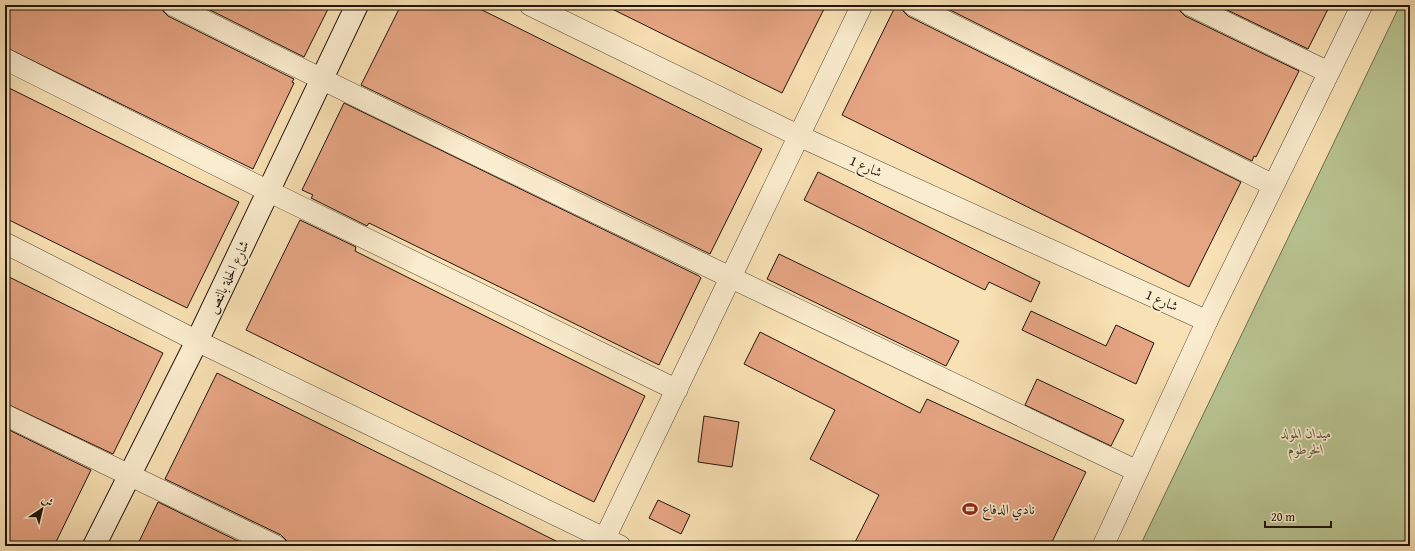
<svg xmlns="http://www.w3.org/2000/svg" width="1415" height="551" viewBox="0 0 1415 551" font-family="'Gentium Book Plus',Amiri,serif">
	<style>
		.green { fill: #b8c491; stroke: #6c6c4e }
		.building { fill: #e6a583; stroke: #21150c }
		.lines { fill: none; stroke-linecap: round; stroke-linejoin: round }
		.street-casing { stroke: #574836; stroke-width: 22 }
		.secondary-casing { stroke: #21150c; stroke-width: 24 }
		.street { stroke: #faecce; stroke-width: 21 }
		.secondary { stroke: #faecce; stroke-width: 22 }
		.labels { text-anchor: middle; stroke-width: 3.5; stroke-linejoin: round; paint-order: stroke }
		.street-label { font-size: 14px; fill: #21150c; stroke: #faecce }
		.park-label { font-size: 14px; font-style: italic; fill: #56523b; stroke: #faecce }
		.poi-label { font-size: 14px; fill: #21150c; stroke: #faecce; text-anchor: start }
	</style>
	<rect width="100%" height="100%" fill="#f8e1b4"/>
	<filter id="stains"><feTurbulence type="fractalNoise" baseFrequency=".005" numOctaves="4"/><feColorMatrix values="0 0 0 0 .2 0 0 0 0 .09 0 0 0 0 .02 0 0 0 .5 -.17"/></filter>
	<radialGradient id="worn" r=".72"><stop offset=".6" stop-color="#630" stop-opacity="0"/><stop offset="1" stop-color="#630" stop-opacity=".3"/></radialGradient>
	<path class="green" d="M1400 5H1410V546H1140Z"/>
	<g class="building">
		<path d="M5 5H161L163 11 168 16 294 79 292 82 294 83 253 169 5 47Z"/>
		<path d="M200 5H330L304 57Z"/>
		<path d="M401 5H472L762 149 710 254 361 85Z"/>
		<path d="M604 5H826L782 93Z"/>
		<path d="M896 5H901L903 11 908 16 1241 182 1189 287 842 115Z"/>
		<path d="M940 5H1178L1180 11 1185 16 1299 71 1256 157 1254 156 1252 161Z"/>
		<path d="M1217 5H1330L1308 49Z"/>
		<path d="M5 86 239 202 187 308 5 218Z"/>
		<path d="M344 103 699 276 701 278 659 365 369 223 367 226 311 198 313 195 302 190Z"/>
		<path d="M818 172 1040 282 1031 302 989 282 985 290 804 200Z"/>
		<path d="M300 220 356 247 355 251 645 396 594 502 246 330Z"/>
		<path d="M779 254 959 341 946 366 767 279Z"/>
		<path d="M5 275 163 353 113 454 5 403Z"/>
		<path d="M1031 311 1106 346 1116 325 1154 343 1136 384 1022 330Z"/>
		<path d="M760 332 920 413 927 399 1086 472 1050 546H853L879 495 810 459 835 410 744 364Z"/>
		<path d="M217 373 526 526 566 546H288L286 540 281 535 165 479Z"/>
		<path d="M1037 379 1124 420 1111 446 1025 405Z"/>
		<path d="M704 416 739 422 732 467 698 462Z"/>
		<path d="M5 428 91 470 54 546H5Z"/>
		<path d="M658 500 690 515 681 534 649 518Z"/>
		<path d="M158 502 248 546H137Z"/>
	</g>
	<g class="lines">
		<g class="street-casing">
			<g id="street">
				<path d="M173 5C492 165 815 318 1137 471"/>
				<path d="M530 5 799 136 1207 321"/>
				<path d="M913 5 1273 185"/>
				<path d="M1190 5 1328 72"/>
				<path d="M5 59 268 191 677 390"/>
				<path d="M5 243 197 341 620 546"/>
				<path d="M5 415 276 546"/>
				<path d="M601 546 862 5"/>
				<path d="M1103 546 1207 321 1362 5"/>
			</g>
		</g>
		<g class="secondary-casing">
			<path id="secondary" d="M94 546 197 341 357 5"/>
		</g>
		<use href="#street" class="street"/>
		<use href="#secondary" class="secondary"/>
	</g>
	<defs>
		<g id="stadium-bare" transform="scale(1.2)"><path d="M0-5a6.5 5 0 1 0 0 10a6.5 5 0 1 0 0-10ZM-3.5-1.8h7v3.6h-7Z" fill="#8f2418" stroke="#faecce" stroke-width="2.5" paint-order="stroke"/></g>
	</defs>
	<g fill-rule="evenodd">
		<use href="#stadium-bare" x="970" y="509"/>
	</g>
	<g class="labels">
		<g class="street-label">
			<text transform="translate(866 166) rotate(24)" y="5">شارع 1</text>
			<text transform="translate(228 277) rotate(-65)" y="5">شارع الحلة بالنص</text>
			<text transform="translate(1162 300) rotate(24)" y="5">شارع 1</text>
		</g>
		<g class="park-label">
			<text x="1306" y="438">ميدان المولد<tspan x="1306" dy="16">الخرطوم</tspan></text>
		</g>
		<g class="poi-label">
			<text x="982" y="514">نادي الدفاع</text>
		</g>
	</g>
	<rect width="1415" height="551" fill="none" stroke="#f8e1b4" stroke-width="20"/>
	<rect x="6" y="6" width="1403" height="539" fill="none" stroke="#21150c" stroke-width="2"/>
	<rect x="10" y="10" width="1395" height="531" fill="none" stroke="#21150c"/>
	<g transform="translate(42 509) rotate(35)" stroke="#faecce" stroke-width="3" paint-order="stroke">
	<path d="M0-3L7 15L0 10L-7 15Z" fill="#21150c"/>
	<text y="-6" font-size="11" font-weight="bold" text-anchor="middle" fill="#21150c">ش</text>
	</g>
	<path d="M1265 521v6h66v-6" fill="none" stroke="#21150c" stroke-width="2"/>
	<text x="1271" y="521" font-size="12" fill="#21150c" stroke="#faecce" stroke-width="3" paint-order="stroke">20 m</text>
	<rect width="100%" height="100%" filter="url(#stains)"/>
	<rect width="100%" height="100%" fill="url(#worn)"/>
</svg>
